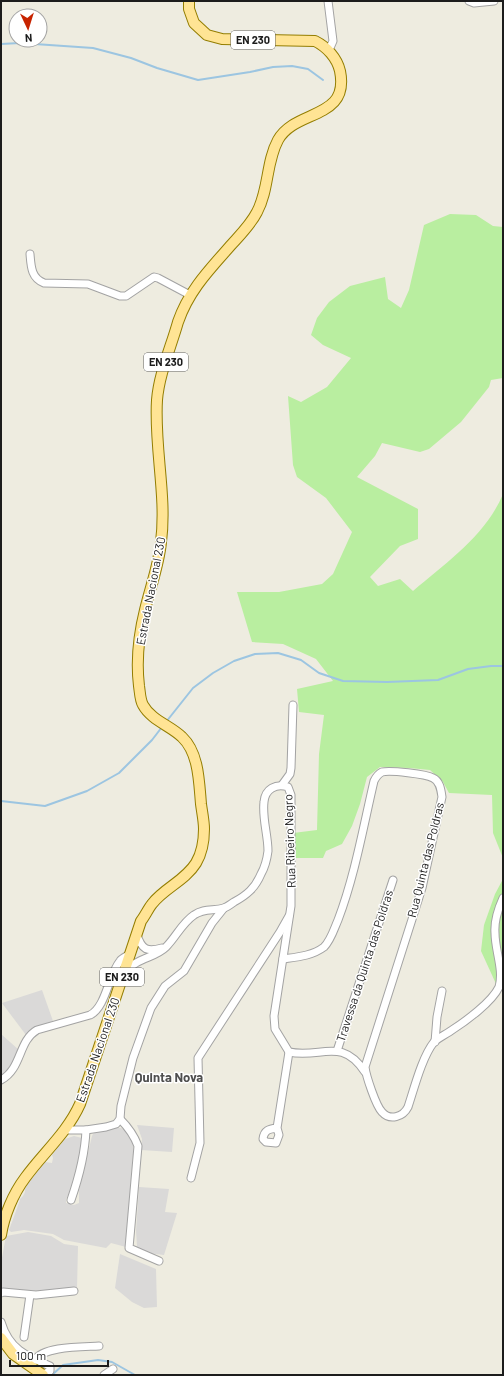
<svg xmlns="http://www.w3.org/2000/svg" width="504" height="1376" viewBox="0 0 504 1376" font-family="Barlow,sans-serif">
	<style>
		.residential { fill: #dad9d8 }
		.grass { fill: #b9eea0 }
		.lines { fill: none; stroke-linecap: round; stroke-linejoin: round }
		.stream { stroke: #9cc5e1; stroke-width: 2 }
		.street-casing { stroke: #a3a3a3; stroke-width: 9 }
		.primary-casing { stroke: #937d00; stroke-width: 12 }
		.street { stroke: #fff; stroke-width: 7 }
		.primary { stroke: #ffe494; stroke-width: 10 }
		.labels { text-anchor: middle; stroke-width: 3; stroke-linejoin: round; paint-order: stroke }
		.shield { fill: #fff; stroke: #606060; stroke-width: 1 }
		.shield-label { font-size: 11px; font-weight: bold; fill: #1c1c1c }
		.street-label { font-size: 12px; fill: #1c1c1c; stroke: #fff }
		.neighbourhood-label { font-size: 13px; font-weight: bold; fill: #4f4f4f; stroke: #fff }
	</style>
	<rect width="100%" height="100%" fill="#eeece0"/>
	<g class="residential">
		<path d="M42 990 53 1021 32 1028 26 1035 2 1003Z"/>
		<path d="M1 1034 19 1050 9 1070 1 1076Z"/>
		<path d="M137 1125 174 1128 172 1152 141 1150 142 1139Z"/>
		<path d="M116 1128H121L126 1131 131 1136 134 1141 126 1247 111 1243 106 1248 64 1240 53 1234 24 1230 11 1232 9 1230 20 1200H19L23 1196 25 1192V1189L29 1182 45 1162 52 1163 53 1158 52 1155 65 1139 74 1136 82 1138 83 1142 73 1186 66 1199V1203L74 1205 79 1203V1190L92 1136 93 1134 97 1132Z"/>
		<path d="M139 1187 169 1189 165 1212 177 1213 164 1255 147 1253 132 1246H137L136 1231Z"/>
		<path d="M28 1232 51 1236 64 1244 78 1246 77 1289 38 1293 1 1289V1263L6 1236Z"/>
		<path d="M120 1254 156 1269 157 1307 144 1308 132 1302 115 1288Z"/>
	</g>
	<g class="grass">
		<path d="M450 214 476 215 493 226 503 227V378L491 380 489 387 461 422 429 449 420 452 382 443 375 456 357 477 418 509V539L400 546 370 577 378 586 400 579 413 591C446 563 486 535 503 494V858L493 833 492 795 449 793 443 782 430 770 409 768 380 767 367 777 360 804 352 826 342 844 326 851 323 858H294L293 833 317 830 319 754 324 715 299 712 297 689 333 681 316 659 283 644 252 642 237 592H279L322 584 333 574 352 532 326 498 297 477 293 465 288 396 301 402 327 387 351 358 323 345 311 335 317 318 329 302 350 286 385 277 388 299 401 308 409 290 424 225Z"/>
		<path d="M503 879V982L497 986 481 951 484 925 495 894Z"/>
	</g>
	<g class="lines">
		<g class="stream">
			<path d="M1 44 20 43 93 48 131 58 157 68 198 80 250 72 273 67 292 66 308 69 323 80"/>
			<path d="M166 722 193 688 213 673 234 661 255 654 278 653 301 660 319 673 343 681 387 682 438 680 468 669 491 666H503"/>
			<path d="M1 801 45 806 87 791 119 773 152 740 162 727"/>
			<path d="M52 1375 63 1365 98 1360 112 1362 135 1375"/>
		</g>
		<g class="street-casing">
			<g id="street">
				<path d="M328 1 333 41 329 50"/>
				<path d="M469 1 474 3 494 1"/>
				<path d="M30 254C31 266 31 278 44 283L88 284 120 296H126L154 277 158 278 190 295"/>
				<path d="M282 785 290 774 291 768 293 705"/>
				<path d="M137 935C142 950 147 952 162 948"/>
				<path d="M283 959C297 957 312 956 324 947 331 940 334 929 338 920 355 875 363 828 374 781 376 777 378 774 382 772 390 770 426 774 433 778 440 781 441 790 442 797L422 888 365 1067C366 1076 376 1106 382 1112 390 1121 403 1117 408 1107 414 1089 422 1057 434 1042 439 1037 447 1034 452 1030 466 1021 492 1002 499 987 504 970 495 951 495 933 494 920 498 909 503 898"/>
				<path d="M124 972C128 969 132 965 136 963 146 957 158 955 166 947 176 937 182 923 194 915 204 908 213 911 224 908 227 907 231 904 234 902 247 895 255 888 261 874 265 867 267 859 268 851 268 835 262 818 264 802 265 789 276 783 288 787L291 795V906L274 1016 275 1029 289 1052C321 1059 341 1036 365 1072"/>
				<path d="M435 1042 437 1017 442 991"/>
				<path d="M337 1051 393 880"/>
				<path d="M1 1080C22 1069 18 1041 37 1030L90 1015C106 1007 108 976 120 961 122 958 127 956 130 954"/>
				<path d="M120 1119C128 1127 134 1135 138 1146L129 1248 159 1261"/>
				<path d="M277 1128 279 1135 276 1143 266 1142 263 1139C264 1130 269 1129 277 1128L289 1052"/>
				<path d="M65 1130H86L106 1127 116 1124 120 1119 121 1106 133 1058 151 1008 165 986 184 971 212 923 224 908"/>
				<path d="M191 1178 200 1143 198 1058 280 932 289 916"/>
				<path d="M71 1200C79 1177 85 1155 86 1130"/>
				<path d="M1 1293 3 1292 36 1295 74 1291"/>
				<path d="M1 1322C9 1349 26 1356 50 1366V1371L42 1375"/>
				<path d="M24 1337 30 1295"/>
				<path d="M35 1360C43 1346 83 1347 99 1346"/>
				<path d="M104 1375 113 1369"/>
			</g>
		</g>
		<g class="primary-casing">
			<g id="primary">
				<path d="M1 1235C4 1216 13 1194 25 1178 43 1153 67 1133 80 1104L141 921C145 916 148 909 152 904 164 888 185 881 196 863 202 853 204 840 204 829 204 821 202 812 201 804 199 782 199 753 182 737 171 726 151 720 143 705 140 700 140 692 139 686 136 661 139 634 145 610 150 588 159 565 161 542 167 496 154 447 157 400 159 374 171 347 178 322 189 290 210 269 232 244 241 234 251 224 257 212 269 190 266 162 278 140 295 109 350 120 340 71 337 58 327 47 315 41L222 39 207 35 194 23 189 9V1"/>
				<path d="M1 1338 13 1354 43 1375"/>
			</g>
		</g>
		<use href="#street" class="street"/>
		<use href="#primary" class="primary"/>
	</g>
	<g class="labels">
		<g class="shield">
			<rect x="231" y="31" width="44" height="18" rx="3"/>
			<rect x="144" y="353" width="44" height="18" rx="3"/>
			<rect x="100" y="968" width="44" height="18" rx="3"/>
		</g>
		<g class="shield-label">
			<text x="253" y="44">EN 230</text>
			<text x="166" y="366">EN 230</text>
			<text x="122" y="981">EN 230</text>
		</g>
		<g class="street-label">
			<text transform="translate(151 591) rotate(-79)" y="4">Estrada Nacional 230</text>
			<text transform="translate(290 841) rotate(-92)" y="4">Rua Ribeiro Negro</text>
			<text transform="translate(426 860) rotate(-76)" y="4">Rua Quinta das Poldras</text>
			<text transform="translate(365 966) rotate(-72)" y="4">Travessa da Quinta das Poldras</text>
			<text transform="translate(98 1050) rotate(-71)" y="4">Estrada Nacional 230</text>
		</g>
		<g class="neighbourhood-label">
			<text x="169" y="1082">Quinta Nova</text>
		</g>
	</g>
	<rect width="504" height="1376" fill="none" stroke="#1c1c1c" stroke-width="4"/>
	<g transform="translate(28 28) rotate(176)"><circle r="19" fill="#ffffff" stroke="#a4a4a4"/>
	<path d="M0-3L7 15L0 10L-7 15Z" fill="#c72300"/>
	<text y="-6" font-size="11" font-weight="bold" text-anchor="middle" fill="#1c1c1c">N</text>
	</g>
	<path d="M10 1360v6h98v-6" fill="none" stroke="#1c1c1c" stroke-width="2"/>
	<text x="16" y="1360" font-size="12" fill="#1c1c1c" stroke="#ffffff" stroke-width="3" paint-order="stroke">100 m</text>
</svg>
